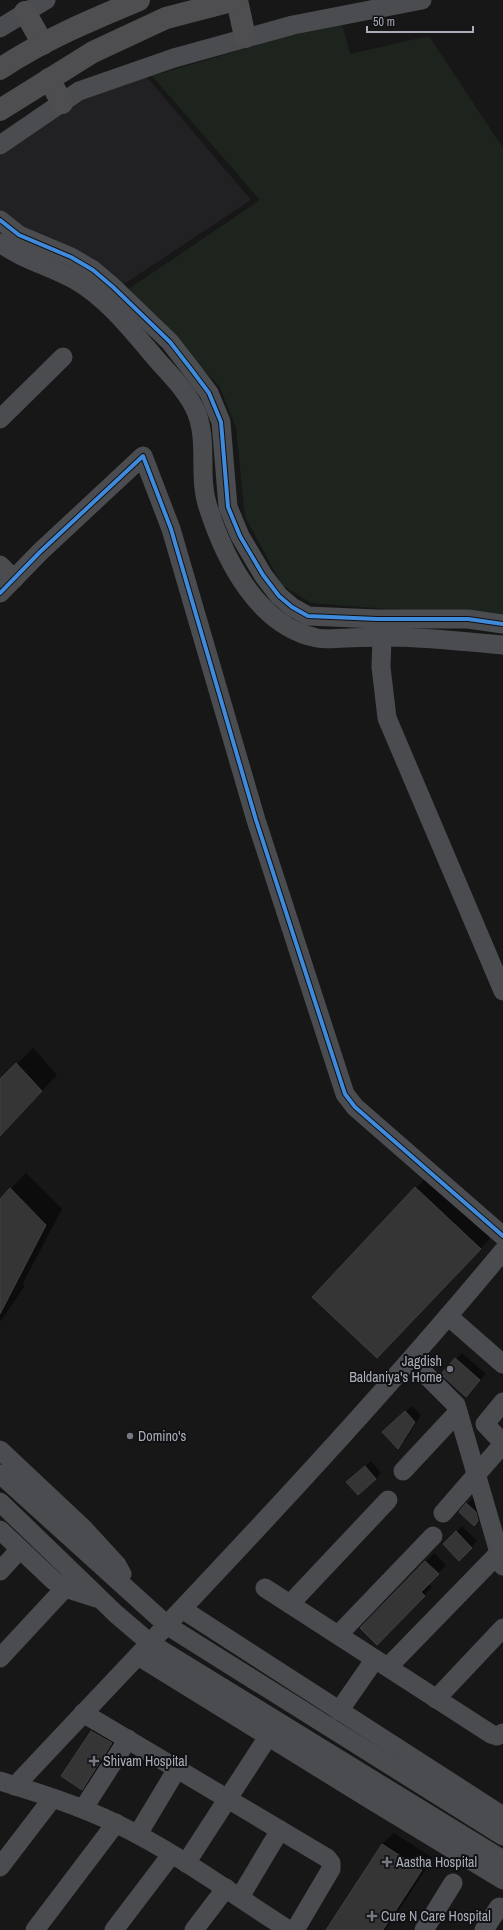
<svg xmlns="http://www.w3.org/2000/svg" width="503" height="1930" viewBox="0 0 503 1930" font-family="'Archivo Narrow',sans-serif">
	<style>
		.built { fill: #212123 }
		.green { fill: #1d241e }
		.shadow { fill: #0007 }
		.building { fill: #353536; stroke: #3f4043 }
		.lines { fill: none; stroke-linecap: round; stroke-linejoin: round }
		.minor { stroke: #4b4c50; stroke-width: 19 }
		.highway { stroke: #4e4e51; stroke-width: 22 }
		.cycleway-casing { stroke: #111113; stroke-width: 6 }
		.cycleway { stroke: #408adc; stroke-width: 4 }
		.poi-dot { fill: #757880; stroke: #111113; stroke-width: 1.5 }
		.labels { text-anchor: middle; stroke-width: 4; stroke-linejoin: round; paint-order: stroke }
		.poi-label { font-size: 14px; fill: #a8adb8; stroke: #111113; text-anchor: start }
	</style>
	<rect width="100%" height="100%" fill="#171717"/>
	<path class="built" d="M144 74 251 200 124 284 0 214V152L81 95Z"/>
	<path class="green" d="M341 20 350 54 429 36 503 148V618L311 603 282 585 245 517 236 428 220 387 127 290 260 200 152 76Z"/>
	<g class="shadow">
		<path d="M33 1048 57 1075 0 1136V1081Z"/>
		<path d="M436 1168 500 1228 377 1357 416 1188Z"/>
		<path d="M26 1173 62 1209 23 1283 24 1287 0 1322V1200Z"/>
		<path d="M462 1353 486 1374 472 1389 442 1374Z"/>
		<path d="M412 1406 421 1415 404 1442 398 1448 389 1426Z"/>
		<path d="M371 1461 381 1473 375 1479 354 1476Z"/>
		<path d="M473 1498 481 1506 484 1514 474 1524 460 1512Z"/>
		<path d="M462 1526 477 1541 459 1559 444 1544Z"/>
		<path d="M434 1553 446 1565 428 1584 432 1587 377 1644 361 1628Z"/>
		<path d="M101 1722 120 1734 91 1780 82 1789 62 1776 92 1731Z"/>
		<path d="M394 1833 433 1858 386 1930H333L382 1844Z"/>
	</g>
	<g class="building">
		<path d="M16 1063 42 1091 0 1136V1079Z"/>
		<path d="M415 1187 481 1249 377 1358 312 1297Z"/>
		<path d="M10 1188 46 1225 0 1314V1199Z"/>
		<path d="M455 1358 480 1380 466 1397 441 1374Z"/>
		<path d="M405 1411 415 1422 398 1449 382 1432Z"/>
		<path d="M365 1466 376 1479 358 1495 346 1482Z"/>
		<path d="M466 1503 476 1512 478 1521 474 1526 459 1512Z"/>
		<path d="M456 1531 472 1548 459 1561 443 1544Z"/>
		<path d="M425 1561 439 1574 421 1592 425 1596 377 1645 360 1628Z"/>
		<path d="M91 1731 112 1743 82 1790 61 1776Z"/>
		<path d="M382 1844 422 1870 383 1930H326Z"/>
	</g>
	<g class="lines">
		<g class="minor">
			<path d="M0 28 46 0"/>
			<path d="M0 145 79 91 174 58 293 25 422 0"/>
			<path d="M0 220 19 235 71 257 93 270 113 287 170 342 191 369 209 393 221 422 228 507 240 536 263 575 279 596 292 607 308 616 377 619H468L503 624"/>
			<path d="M0 243C23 260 50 266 75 280 108 299 133 332 158 361 171 375 185 390 194 407 210 439 197 474 208 507 225 560 258 626 317 638 326 640 337 638 347 638 364 637 381 637 398 637 433 638 468 642 503 645"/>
			<path d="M0 419 63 357"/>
			<path d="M0 565 14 579"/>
			<path d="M0 593 40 552 143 456 171 529 256 820 345 1094 355 1107 503 1236"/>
			<path d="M382 637 381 667 387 718 503 991"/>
			<path d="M448 1316 503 1364"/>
			<path d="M411 1360 456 1405 503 1566"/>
			<path d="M503 1402 485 1424 503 1443"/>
			<path d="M0 1450 84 1529 117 1565 122 1574"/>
			<path d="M403 1471 458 1412"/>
			<path d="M0 1474 168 1626 503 1836"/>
			<path d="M0 1502 116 1614 150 1643 503 1860"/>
			<path d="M443 1513 503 1444"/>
			<path d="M0 1530 54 1581 65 1588 96 1598"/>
			<path d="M0 1571 20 1549"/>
			<path d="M265 1588 491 1734 497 1736 503 1733"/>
			<path d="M290 1604 388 1500"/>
			<path d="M182 1609 503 1816"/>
			<path d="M338 1635 433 1536"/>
			<path d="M138 1656 371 1800 503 1880"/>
			<path d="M0 1658 65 1588"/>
			<path d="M388 1667 499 1553"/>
			<path d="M436 1699 503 1628"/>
			<path d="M339 1711 375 1659"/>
			<path d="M83 1713 327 1858 331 1863V1869L295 1930"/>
			<path d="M0 1781C39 1793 80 1806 117 1824 177 1853 232 1894 289 1930"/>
			<path d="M15 1786C180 1610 349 1437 503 1251"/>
			<path d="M83 1809 128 1739"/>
			<path d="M138 1834 177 1769"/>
			<path d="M186 1863 275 1726"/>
			<path d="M0 1867 52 1799"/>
			<path d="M240 1897 280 1830"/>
			<path d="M35 1930 116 1823"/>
			<path d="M114 1930 171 1855"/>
			<path d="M194 1930 226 1888"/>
			<path d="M424 1930 453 1883"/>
			<path d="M484 1930 499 1907"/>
		</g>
		<g class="highway">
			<path d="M237 0 245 37"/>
			<path d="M25 12 43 44"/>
			<path d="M0 69C43 40 91 20 139 0"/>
			<path d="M49 79 62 103"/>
			<path d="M0 110 93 52 166 18 235 0"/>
		</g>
		<g class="cycleway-casing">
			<g id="cycleway">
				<path d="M0 220 19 235 71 257 93 270 113 287 170 342 191 369 209 393 221 422 228 507 240 536 263 575 279 596 292 607 308 616 377 619H468L503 624"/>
				<path d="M0 593 40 552 143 456 171 529 256 820 345 1094 355 1107 503 1236"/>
			</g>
		</g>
		<use href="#cycleway" class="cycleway"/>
	</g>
	<g class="poi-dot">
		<circle cx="450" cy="1369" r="4"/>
		<circle cx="130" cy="1436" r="4"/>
		<path d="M92 1755h4v4h4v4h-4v4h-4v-4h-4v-4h4z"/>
		<path d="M385 1856h4v4h4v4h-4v4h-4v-4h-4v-4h4z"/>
		<path d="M370 1910h4v4h4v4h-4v4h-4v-4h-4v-4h4z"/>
	</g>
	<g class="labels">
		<g class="poi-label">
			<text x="442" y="1366" text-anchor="end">Jagdish<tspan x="442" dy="16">Baldaniya's Home</tspan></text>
			<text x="138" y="1441">Domino's</text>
			<text x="103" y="1766">Shivam Hospital</text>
			<text x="396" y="1867">Aastha Hospital</text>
			<text x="381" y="1921">Cure N Care Hospital</text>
		</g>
	</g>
	<path d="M367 26v6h106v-6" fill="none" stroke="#a8adb8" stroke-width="2"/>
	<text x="373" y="26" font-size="12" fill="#a8adb8" stroke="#111113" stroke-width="3" paint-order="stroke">50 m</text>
</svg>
